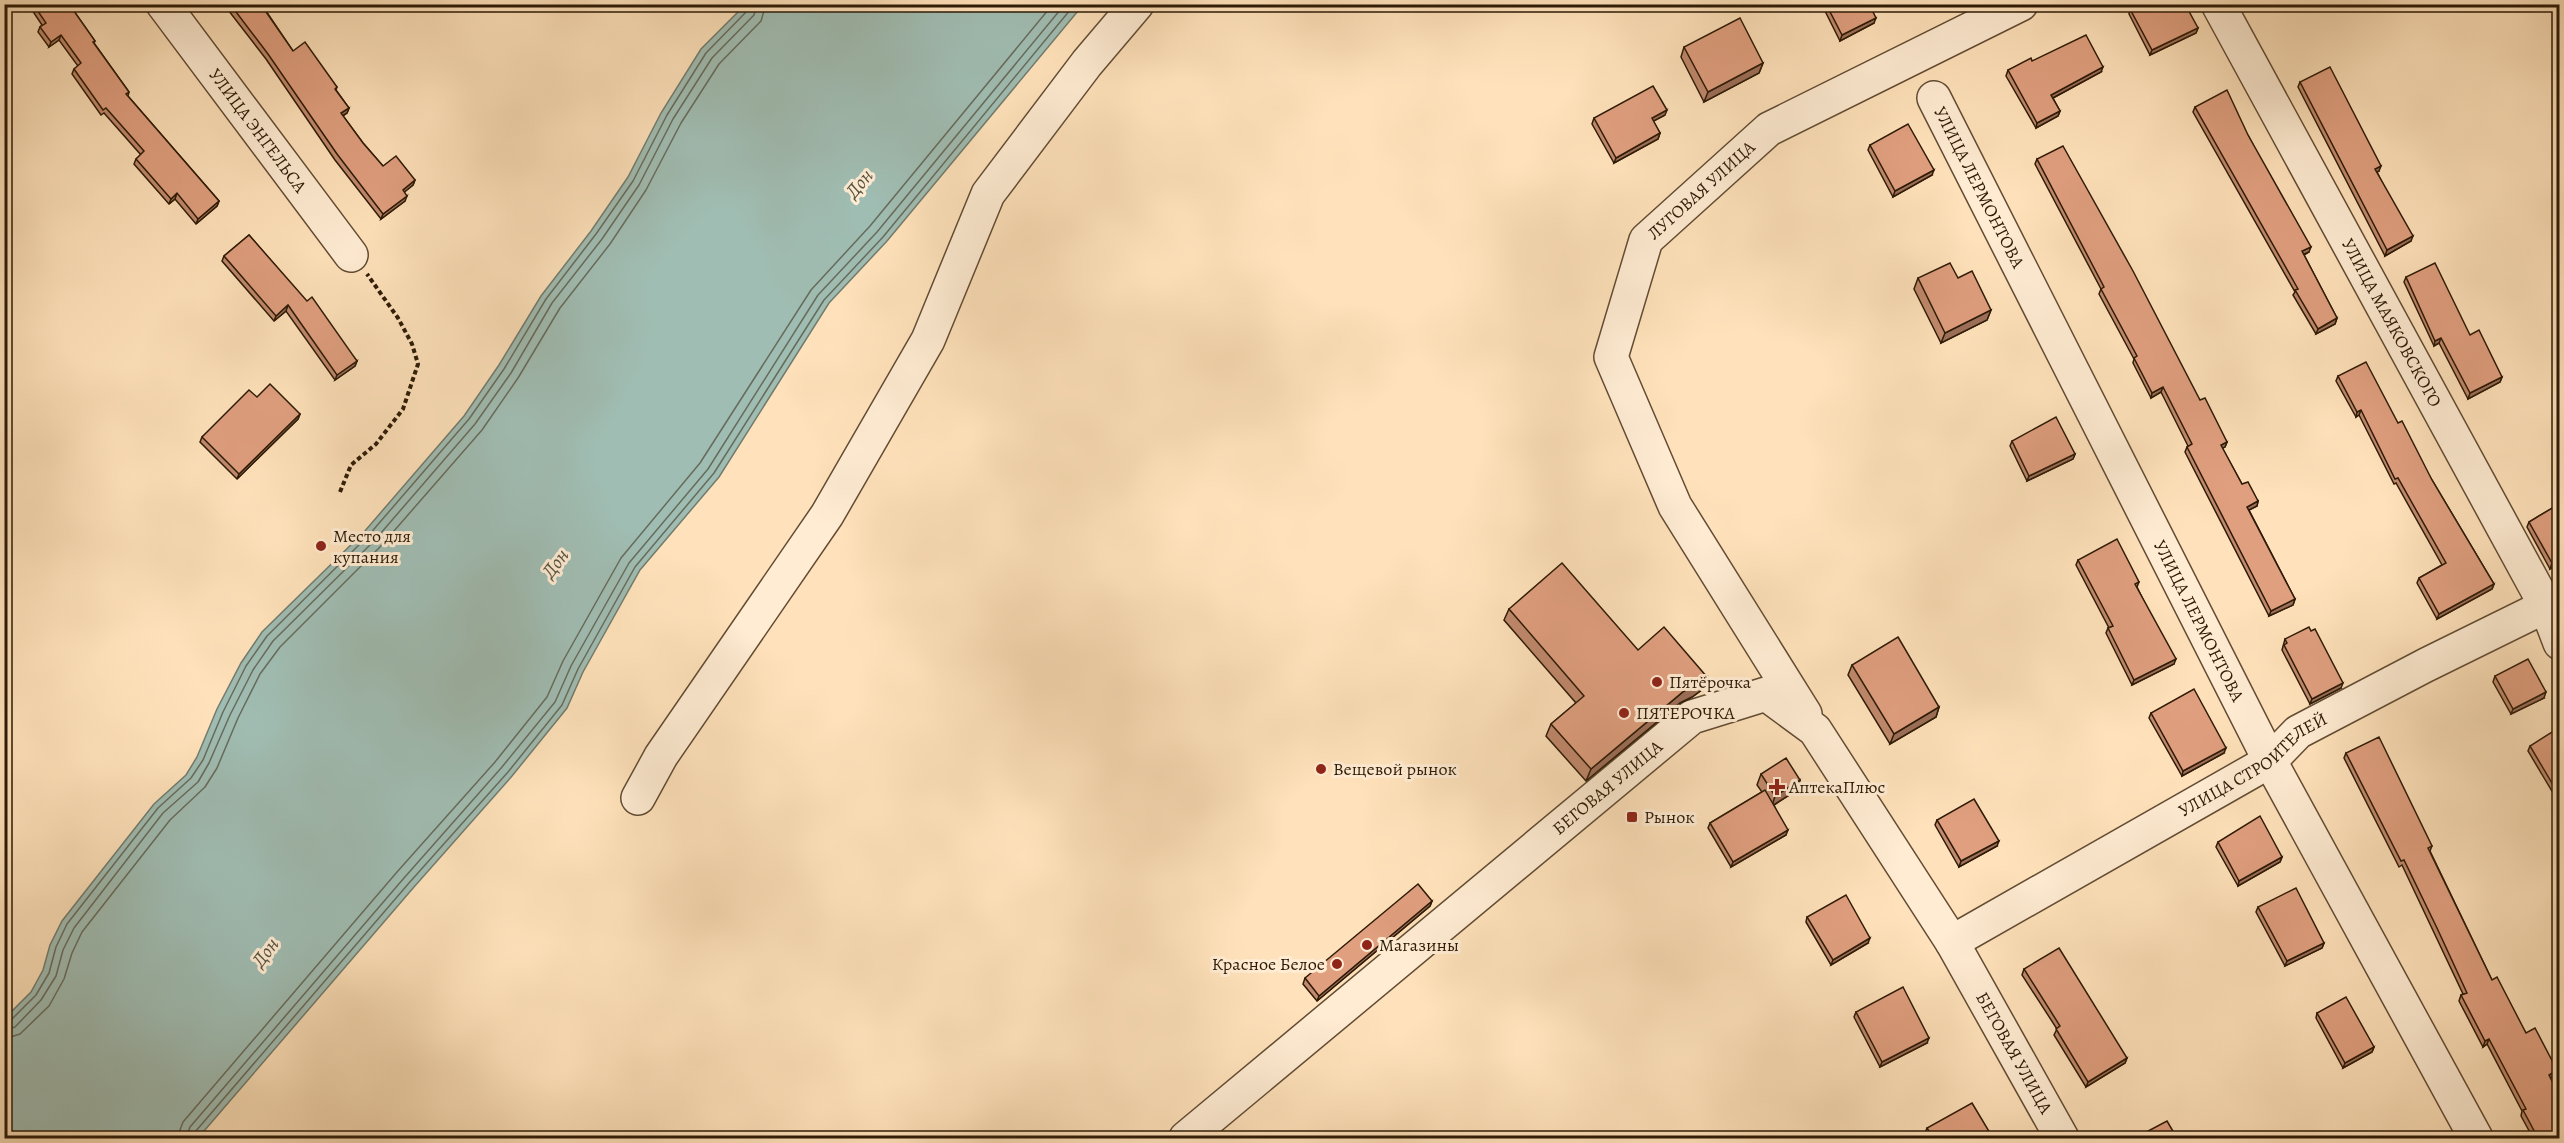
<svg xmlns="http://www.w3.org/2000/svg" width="2564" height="1143" viewBox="0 0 2564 1143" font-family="Alegreya,serif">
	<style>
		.water { fill: #a0bdb3; stroke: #727c6e; stroke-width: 1.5 }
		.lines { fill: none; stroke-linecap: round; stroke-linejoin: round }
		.shore { stroke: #666c5c; stroke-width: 1.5 }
		.minor-casing { stroke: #624c33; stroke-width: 36 }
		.path { stroke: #2d1a06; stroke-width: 4; stroke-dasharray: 4.5 3; stroke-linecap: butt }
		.minor { stroke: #ffecd3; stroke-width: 33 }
		.wall { fill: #c1896d; stroke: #2d1a06; stroke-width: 1.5 }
		.shaded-wall { fill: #9d6f59; stroke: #2d1a06; stroke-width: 1.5 }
		.building { fill: #e09f7f; stroke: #2d1a06; stroke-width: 1.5 }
		.poi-dot { fill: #8f2418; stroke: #ffecd3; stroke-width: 2 }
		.labels { text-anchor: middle; stroke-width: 6; stroke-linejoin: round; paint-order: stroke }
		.street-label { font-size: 18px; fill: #2d1a06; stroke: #ffecd3 }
		.poi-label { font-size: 18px; fill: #2d1a06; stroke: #ffecd3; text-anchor: start }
		.water-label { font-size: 20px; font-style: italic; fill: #555343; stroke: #ffecd3 }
	</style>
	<rect width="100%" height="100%" fill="#ffe2bb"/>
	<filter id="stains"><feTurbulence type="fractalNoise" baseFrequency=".00333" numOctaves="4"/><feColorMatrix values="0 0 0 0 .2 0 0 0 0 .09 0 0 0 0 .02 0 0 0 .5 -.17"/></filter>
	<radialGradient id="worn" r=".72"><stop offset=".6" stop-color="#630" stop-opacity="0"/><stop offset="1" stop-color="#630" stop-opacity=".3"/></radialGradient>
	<path class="water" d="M746 4 1083 5 887 241 829 303 719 477 640 570 583 672 567 708 512 776 414 887 198 1138H5V1018L31 992 43 970 50 945 62 921 154 804 186 775 197 757 217 709 241 663 262 632 364 532 464 416 499 365 541 296 591 231 628 177 661 113 701 49Z"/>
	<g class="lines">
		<g class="shore">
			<path d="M4 1022 11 1020 36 995 49 973 56 947 67 924 158 808 191 778 203 760 223 712 246 666 267 636 368 536 469 419 504 369 546 299 596 234 633 181 667 115 706 53 747 11 749 4"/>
			<path d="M4 1030 15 1027 41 1000 56 976 63 950 74 928 163 813 198 782 209 763 230 715 253 670 273 641 374 541 475 424 511 373 552 303 602 239 639 185 673 119 712 58 754 15 757 4"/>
			<path d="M4 1039 20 1034 49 1006 64 979 72 953 82 932 170 820 205 787 217 768 238 718 260 674 280 647 380 547 482 430 518 378 560 308 610 244 646 190 681 123 719 64 761 21 766 4"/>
			<path d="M177 1138 183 1122 397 872 495 762 547 697 563 661 621 558 700 463 811 290 870 226 1053 4"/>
			<path d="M186 1138 190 1127 404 878 502 767 555 702 571 666 629 563 708 469 818 295 877 232 1065 4"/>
			<path d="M194 1138 195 1132 409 883 508 772 562 705 578 669 635 567 714 473 824 300 883 237 1075 4"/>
		</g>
		<g class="minor-casing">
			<g id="minor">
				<path id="s1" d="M163 4 351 255"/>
				<path id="s2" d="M2218 4 2546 606 2560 643"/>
				<path id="s3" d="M1934 98 2270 761 2476 1138"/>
				<path id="s4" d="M1805 714 1675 506 1611 357 1646 240 1769 129 2021 4"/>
				<path d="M638 798 661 756 827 515 928 340 988 194 1087 63 1137 4"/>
				<path id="s5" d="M1952 942 2270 761 2298 732 2426 665 2560 599"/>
				<path id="s6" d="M1186 1138 1692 717 1766 694 1815 730 1952 942 2062 1138"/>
			</g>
		</g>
		<path class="path" d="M340 492 351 465 376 444 403 409 418 364 412 344 398 318 367 274"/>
		<use href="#minor" class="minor"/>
	</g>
	<g class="wall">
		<path d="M28 4H69L95 41 94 43 129 92 128 96 219 201 217 206 196 224 175 199 169 204 134 164 136 159 141 155 104 113 101 115 72 74 74 69 78 66 59 40 49 47 38 32 40 27 42 25Z"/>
		<path d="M225 4H274L266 11 293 51 337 87 336 90 349 108 347 113 343 116 363 143 383 166 415 180 413 185 404 192 405 201 381 219 335 160 266 59 225 6Z"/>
		<path d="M1824 4H1869L1874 23 1840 41 1823 7Z"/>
		<path d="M2130 9 2198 28 2196 33 2150 55 2129 14Z"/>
		<path d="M1684 47 1763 63 1759 73 1704 102 1681 57Z"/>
		<path d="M2032 61 2101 72 2053 98 2060 111 2058 116 2036 128 2006 76 2008 70Z"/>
		<path d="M2300 82 2379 171 2377 172 2411 241 2385 256 2298 87Z"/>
		<path d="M2195 107 2248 135 2309 252 2304 255 2337 318 2335 324 2316 334 2293 295 2295 292 2193 112Z"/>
		<path d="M1665 115 1653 121 1660 133 1658 139 1614 163 1592 124 1594 118Z"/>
		<path d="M1870 145 1932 175 1893 197 1868 150Z"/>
		<path d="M2037 159 2227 442 2225 447 2222 448 2242 484 2258 501 2257 506 2249 510 2295 599 2293 605 2269 616 2185 452 2187 447 2188 446 2161 392 2151 398 2133 363 2134 359 2099 294 2101 289 2035 164Z"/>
		<path d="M249 235 357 361 355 366 335 380 286 311 274 321 222 261 224 256Z"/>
		<path d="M2406 277 2502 377 2500 382 2468 399 2439 343 2434 346 2404 282Z"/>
		<path d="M1918 278H1958L1991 310 1987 320 1941 343 1914 289Z"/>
		<path d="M2338 376 2398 423 2494 584 2492 589 2437 619 2417 583 2419 578 2442 565 2396 483 2394 484 2359 415 2356 417 2336 381Z"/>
		<path d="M257 397 300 414 298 419 237 479 200 442 202 437Z"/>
		<path d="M2012 441 2075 454 2073 459 2027 481 2010 446Z"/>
		<path d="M2559 504V563L2550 569 2527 527 2529 522Z"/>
		<path d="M2078 560 2139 582 2137 587 2174 664 2132 685 2106 633 2108 628H2109L2076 565Z"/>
		<path d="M1509 609 1638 650 1707 677 1703 689 1692 697 1680 703 1586 781 1546 736 1551 724 1576 703 1504 620Z"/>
		<path d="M2285 639 2341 688 2310 704 2282 650Z"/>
		<path d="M1852 665 1939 707 1936 717 1890 744 1848 675Z"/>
		<path d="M2495 676 2544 698 2511 714 2493 682Z"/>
		<path d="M2151 713 2224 753 2182 776 2149 718Z"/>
		<path d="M2559 745V803L2528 751 2530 746Z"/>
		<path d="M2346 753 2432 846 2430 851 2492 980 2526 1033 2557 1070 2555 1075 2550 1078 2559 1138H2533L2521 1116 2522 1111 2487 1044 2483 1047 2459 1001 2461 995 2463 994 2402 865 2399 867 2344 758Z"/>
		<path d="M1761 774 1800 780 1797 790 1774 805 1786 835 1731 867 1708 828 1710 823 1762 792 1757 785Z"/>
		<path d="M1937 820 1997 846 1959 867 1935 825Z"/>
		<path d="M2559 820V840L2553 828 2555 823Z"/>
		<path d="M2218 842 2282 857 2280 862 2238 886 2216 847Z"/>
		<path d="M1432 901 1430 906 1317 1001 1303 984 1305 978Z"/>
		<path d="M2258 907 2324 943 2322 948 2285 966 2256 912Z"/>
		<path d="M1807 917 1868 943 1831 965 1806 922Z"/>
		<path d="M2024 969 2127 1058 2125 1063 2086 1087 2054 1035 2057 1029 2022 975Z"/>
		<path d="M1856 1012 1927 1043 1880 1067 1854 1017Z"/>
		<path d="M2317 1013 2374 1047 2372 1052 2343 1068 2316 1018Z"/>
		<path d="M1927 1128 1993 1138H1928L1925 1133Z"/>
	</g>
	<g class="shaded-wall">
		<path d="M269 4H274L262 14 264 9Z"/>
		<path d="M1876 18 1874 23 1840 41 1842 35Z"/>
		<path d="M2198 28 2196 33 2150 55 2152 50Z"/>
		<path d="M61 35 59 40 49 47 51 42Z"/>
		<path d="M1763 63 1759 73 1704 102 1708 92Z"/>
		<path d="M2103 67 2101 72 2049 100 2051 95Z"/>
		<path d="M349 108 347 113 339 118 341 113Z"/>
		<path d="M1667 110 1665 115 1650 123 1652 118Z"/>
		<path d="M2060 111 2058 116 2036 128 2037 123Z"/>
		<path d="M1660 133 1658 139 1614 163 1616 158Z"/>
		<path d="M2381 166 2379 171 2373 174 2375 169Z"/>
		<path d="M1934 170 1932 175 1893 197 1895 191Z"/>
		<path d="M415 180 413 185 401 195 403 190Z"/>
		<path d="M177 193 175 199 169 204 171 199Z"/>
		<path d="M407 196 405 201 381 219 383 214Z"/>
		<path d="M219 201 217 206 196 224 198 219Z"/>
		<path d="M2413 236 2411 241 2385 256 2387 250Z"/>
		<path d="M2311 247 2309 252 2300 256 2302 251Z"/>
		<path d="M288 305 286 311 274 321 276 316Z"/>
		<path d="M1991 310 1987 320 1941 343 1945 333Z"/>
		<path d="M2337 318 2335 324 2316 334 2318 329Z"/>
		<path d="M2441 338 2439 343 2434 346 2435 341Z"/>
		<path d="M357 361 355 366 335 380 337 375Z"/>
		<path d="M2502 377 2500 382 2468 399 2470 393Z"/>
		<path d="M2163 387 2161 392 2151 398 2152 393Z"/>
		<path d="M2361 410 2359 415 2356 417 2357 412Z"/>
		<path d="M300 414 298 419 237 479 239 474Z"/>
		<path d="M2227 442 2225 447 2219 450 2221 445Z"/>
		<path d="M2075 454 2073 459 2027 481 2029 476Z"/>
		<path d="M2258 501 2257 506 2245 512 2247 507Z"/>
		<path d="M2559 559V563L2550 569 2552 563Z"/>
		<path d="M2494 584 2492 589 2437 619 2439 614Z"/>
		<path d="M2295 599 2293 605 2269 616 2271 611Z"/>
		<path d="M2176 659 2174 664 2132 685 2134 680Z"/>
		<path d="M1707 677 1703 689 1692 697 1680 703 1586 781 1591 769 1684 691Z"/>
		<path d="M2343 683 2341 688 2310 704 2312 699Z"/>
		<path d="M2546 692 2544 698 2511 714 2513 709Z"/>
		<path d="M1939 707 1936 717 1890 744 1894 734Z"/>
		<path d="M2226 748 2224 753 2182 776 2183 771Z"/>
		<path d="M1800 780 1797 790 1772 806 1775 796Z"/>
		<path d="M1788 830 1786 835 1731 867 1733 862Z"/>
		<path d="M1999 841 1997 846 1959 867 1961 861Z"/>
		<path d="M2282 857 2280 862 2238 886 2239 881Z"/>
		<path d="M1432 901 1430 906 1317 1001 1319 996Z"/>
		<path d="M1870 938 1868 943 1831 965 1833 960Z"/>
		<path d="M2324 943 2322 948 2285 966 2287 961Z"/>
		<path d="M1929 1038 1927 1043 1880 1067 1882 1062Z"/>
		<path d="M2489 1039 2487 1044 2483 1047 2485 1041Z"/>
		<path d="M2374 1047 2372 1052 2343 1068 2345 1063Z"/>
		<path d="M2127 1058 2125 1063 2086 1087 2088 1082Z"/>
		<path d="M2557 1070 2555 1075 2547 1080 2549 1075Z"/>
	</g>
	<g class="building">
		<path d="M33 4H69L95 41 93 42 129 92 126 94 219 201 198 219 177 193 171 199 136 159 144 151 106 108 103 110 74 69 81 63 61 35 51 42 40 27 46 23Z"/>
		<path d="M230 4H269L264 9 293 51 305 42 337 87 335 89 349 108 341 113 363 143 383 166 396 156 415 180 403 190 407 196 383 214 337 154 268 54Z"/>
		<path d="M1826 4H1869L1876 18 1842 35Z"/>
		<path d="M2139 4H2185L2198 28 2152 50 2130 9Z"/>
		<path d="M1740 18 1763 63 1708 92 1684 47Z"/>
		<path d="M2086 35 2103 67 2051 95 2060 111 2037 123 2008 70 2031 58 2032 61Z"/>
		<path d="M2330 67 2381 166 2375 169 2413 236 2387 250 2300 82Z"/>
		<path d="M1653 86 1667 110 1652 118 1660 133 1616 158 1594 118Z"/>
		<path d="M2227 90 2248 135 2311 247 2302 251 2337 318 2318 329 2295 290 2298 289 2195 107Z"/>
		<path d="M1908 124 1934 170 1895 191 1870 145Z"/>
		<path d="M2063 146 2133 271 2200 400 2205 398 2227 442 2221 445 2242 484 2248 482 2258 501 2247 507 2295 599 2271 611 2187 447 2192 444 2163 387 2152 393 2134 358 2137 356 2101 289 2104 287 2037 159Z"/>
		<path d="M249 235 307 301 312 297 357 361 337 375 288 305 276 316 224 256Z"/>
		<path d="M1950 263 1958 278 1972 271 1991 310 1945 333 1918 278Z"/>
		<path d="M2435 263 2470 335 2479 330 2502 377 2470 393 2441 338 2435 341 2406 277Z"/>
		<path d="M2366 362 2398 423 2402 421 2432 480 2494 584 2439 614 2419 578 2446 563 2398 478 2395 479 2361 410 2357 412 2338 376Z"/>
		<path d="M270 384 300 414 239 474 202 437 249 390 257 397Z"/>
		<path d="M2056 417 2075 454 2029 476 2012 441Z"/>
		<path d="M2559 504V559L2552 563 2529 522Z"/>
		<path d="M2117 539 2139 582 2135 584 2176 659 2134 680 2108 628 2113 626 2078 560Z"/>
		<path d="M1562 563 1638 650 1664 627 1707 677 1697 685 1684 691 1591 769 1551 724 1584 696 1509 609Z"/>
		<path d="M2309 627 2311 631 2315 629 2343 683 2312 699 2284 645 2287 643 2285 639Z"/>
		<path d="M1898 637 1939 707 1894 734 1852 665Z"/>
		<path d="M2528 659 2546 692 2513 709 2495 676Z"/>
		<path d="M2194 689 2226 748 2183 771 2151 713Z"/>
		<path d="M2552 732 2559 745V795L2530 746Z"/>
		<path d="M2379 737 2432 846 2428 848 2492 980 2497 977 2526 1033 2535 1028 2557 1070 2549 1075 2559 1095V1138H2538L2523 1110 2526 1109 2489 1039 2485 1041 2461 995 2467 993 2437 928 2404 860 2401 861 2346 753Z"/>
		<path d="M1786 758 1800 780 1775 796 1761 774Z"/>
		<path d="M1765 790 1788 830 1733 862 1710 823Z"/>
		<path d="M1974 799 1999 841 1961 861 1937 820Z"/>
		<path d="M2260 816 2282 857 2239 881 2218 842Z"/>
		<path d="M2559 820V831L2555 823Z"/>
		<path d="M1418 884 1432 901 1319 996 1305 978Z"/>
		<path d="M2296 888 2324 943 2287 961 2258 907Z"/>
		<path d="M1846 895 1870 938 1833 960 1807 917Z"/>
		<path d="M2059 948 2127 1058 2088 1082 2056 1029 2060 1026 2024 969Z"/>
		<path d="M1903 987 1929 1038 1882 1062 1856 1012Z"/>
		<path d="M2346 997 2374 1047 2345 1063 2317 1013Z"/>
		<path d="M1972 1103 1993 1138H1933L1927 1128Z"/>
		<path d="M2167 1121 2177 1138H2135Z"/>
	</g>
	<g class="poi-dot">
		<circle cx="321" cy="546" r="6"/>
		<circle cx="1657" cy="682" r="6"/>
		<circle cx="1624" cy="713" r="6"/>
		<circle cx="1321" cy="769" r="6"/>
		<path d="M1774 778h6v6h6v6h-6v6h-6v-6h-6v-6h6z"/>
		<rect x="1626" y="811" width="12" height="12" rx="3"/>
		<circle cx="1367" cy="945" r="6"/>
		<circle cx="1337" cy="964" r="6"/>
	</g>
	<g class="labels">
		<g class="street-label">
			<text dy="6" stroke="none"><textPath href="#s1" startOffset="158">УЛИЦА ЭНГЕЛЬСА</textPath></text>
			<text dy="6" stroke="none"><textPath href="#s3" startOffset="100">УЛИЦА ЛЕРМОНТОВА</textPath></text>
			<text dy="6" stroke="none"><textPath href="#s4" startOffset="604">ЛУГОВАЯ УЛИЦА</textPath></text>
			<text dy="6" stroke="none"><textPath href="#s2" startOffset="363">УЛИЦА МАЯКОВСКОГО</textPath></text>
			<text dy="6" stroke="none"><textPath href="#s3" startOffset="586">УЛИЦА ЛЕРМОНТОВА</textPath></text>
			<text dy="6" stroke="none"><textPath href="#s5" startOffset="350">УЛИЦА СТРОИТЕЛЕЙ</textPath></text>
			<text dy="6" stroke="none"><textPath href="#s6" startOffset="548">БЕГОВАЯ УЛИЦА</textPath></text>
			<text dy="6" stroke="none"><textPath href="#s6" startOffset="1176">БЕГОВАЯ УЛИЦА</textPath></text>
		</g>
		<g class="poi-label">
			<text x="333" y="542">Место для<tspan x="333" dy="21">купания</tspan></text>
			<text x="1669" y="688">Пятёрочка</text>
			<text x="1636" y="719">ПЯТЕРОЧКА</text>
			<text x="1333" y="775">Вещевой рынок</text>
			<text x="1789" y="793">АптекаПлюс</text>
			<text x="1644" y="823">Рынок</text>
			<text x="1379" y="951">Магазины</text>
			<text x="1325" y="970" text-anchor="end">Красное Белое</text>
		</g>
		<g class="water-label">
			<text transform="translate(859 183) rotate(-50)" y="7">Дон</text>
			<text transform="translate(555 563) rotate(-53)" y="7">Дон</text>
			<text transform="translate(265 952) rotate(-53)" y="7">Дон</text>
		</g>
	</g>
	<rect width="2564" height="1143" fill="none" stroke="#ffe2bb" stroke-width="24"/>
	<rect x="6" y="6" width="2552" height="1131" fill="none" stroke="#2d1a06" stroke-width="3"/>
	<rect x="12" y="12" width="2540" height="1119" fill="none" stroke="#2d1a06" stroke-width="1.5"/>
	<rect width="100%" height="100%" filter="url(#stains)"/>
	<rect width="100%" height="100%" fill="url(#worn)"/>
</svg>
